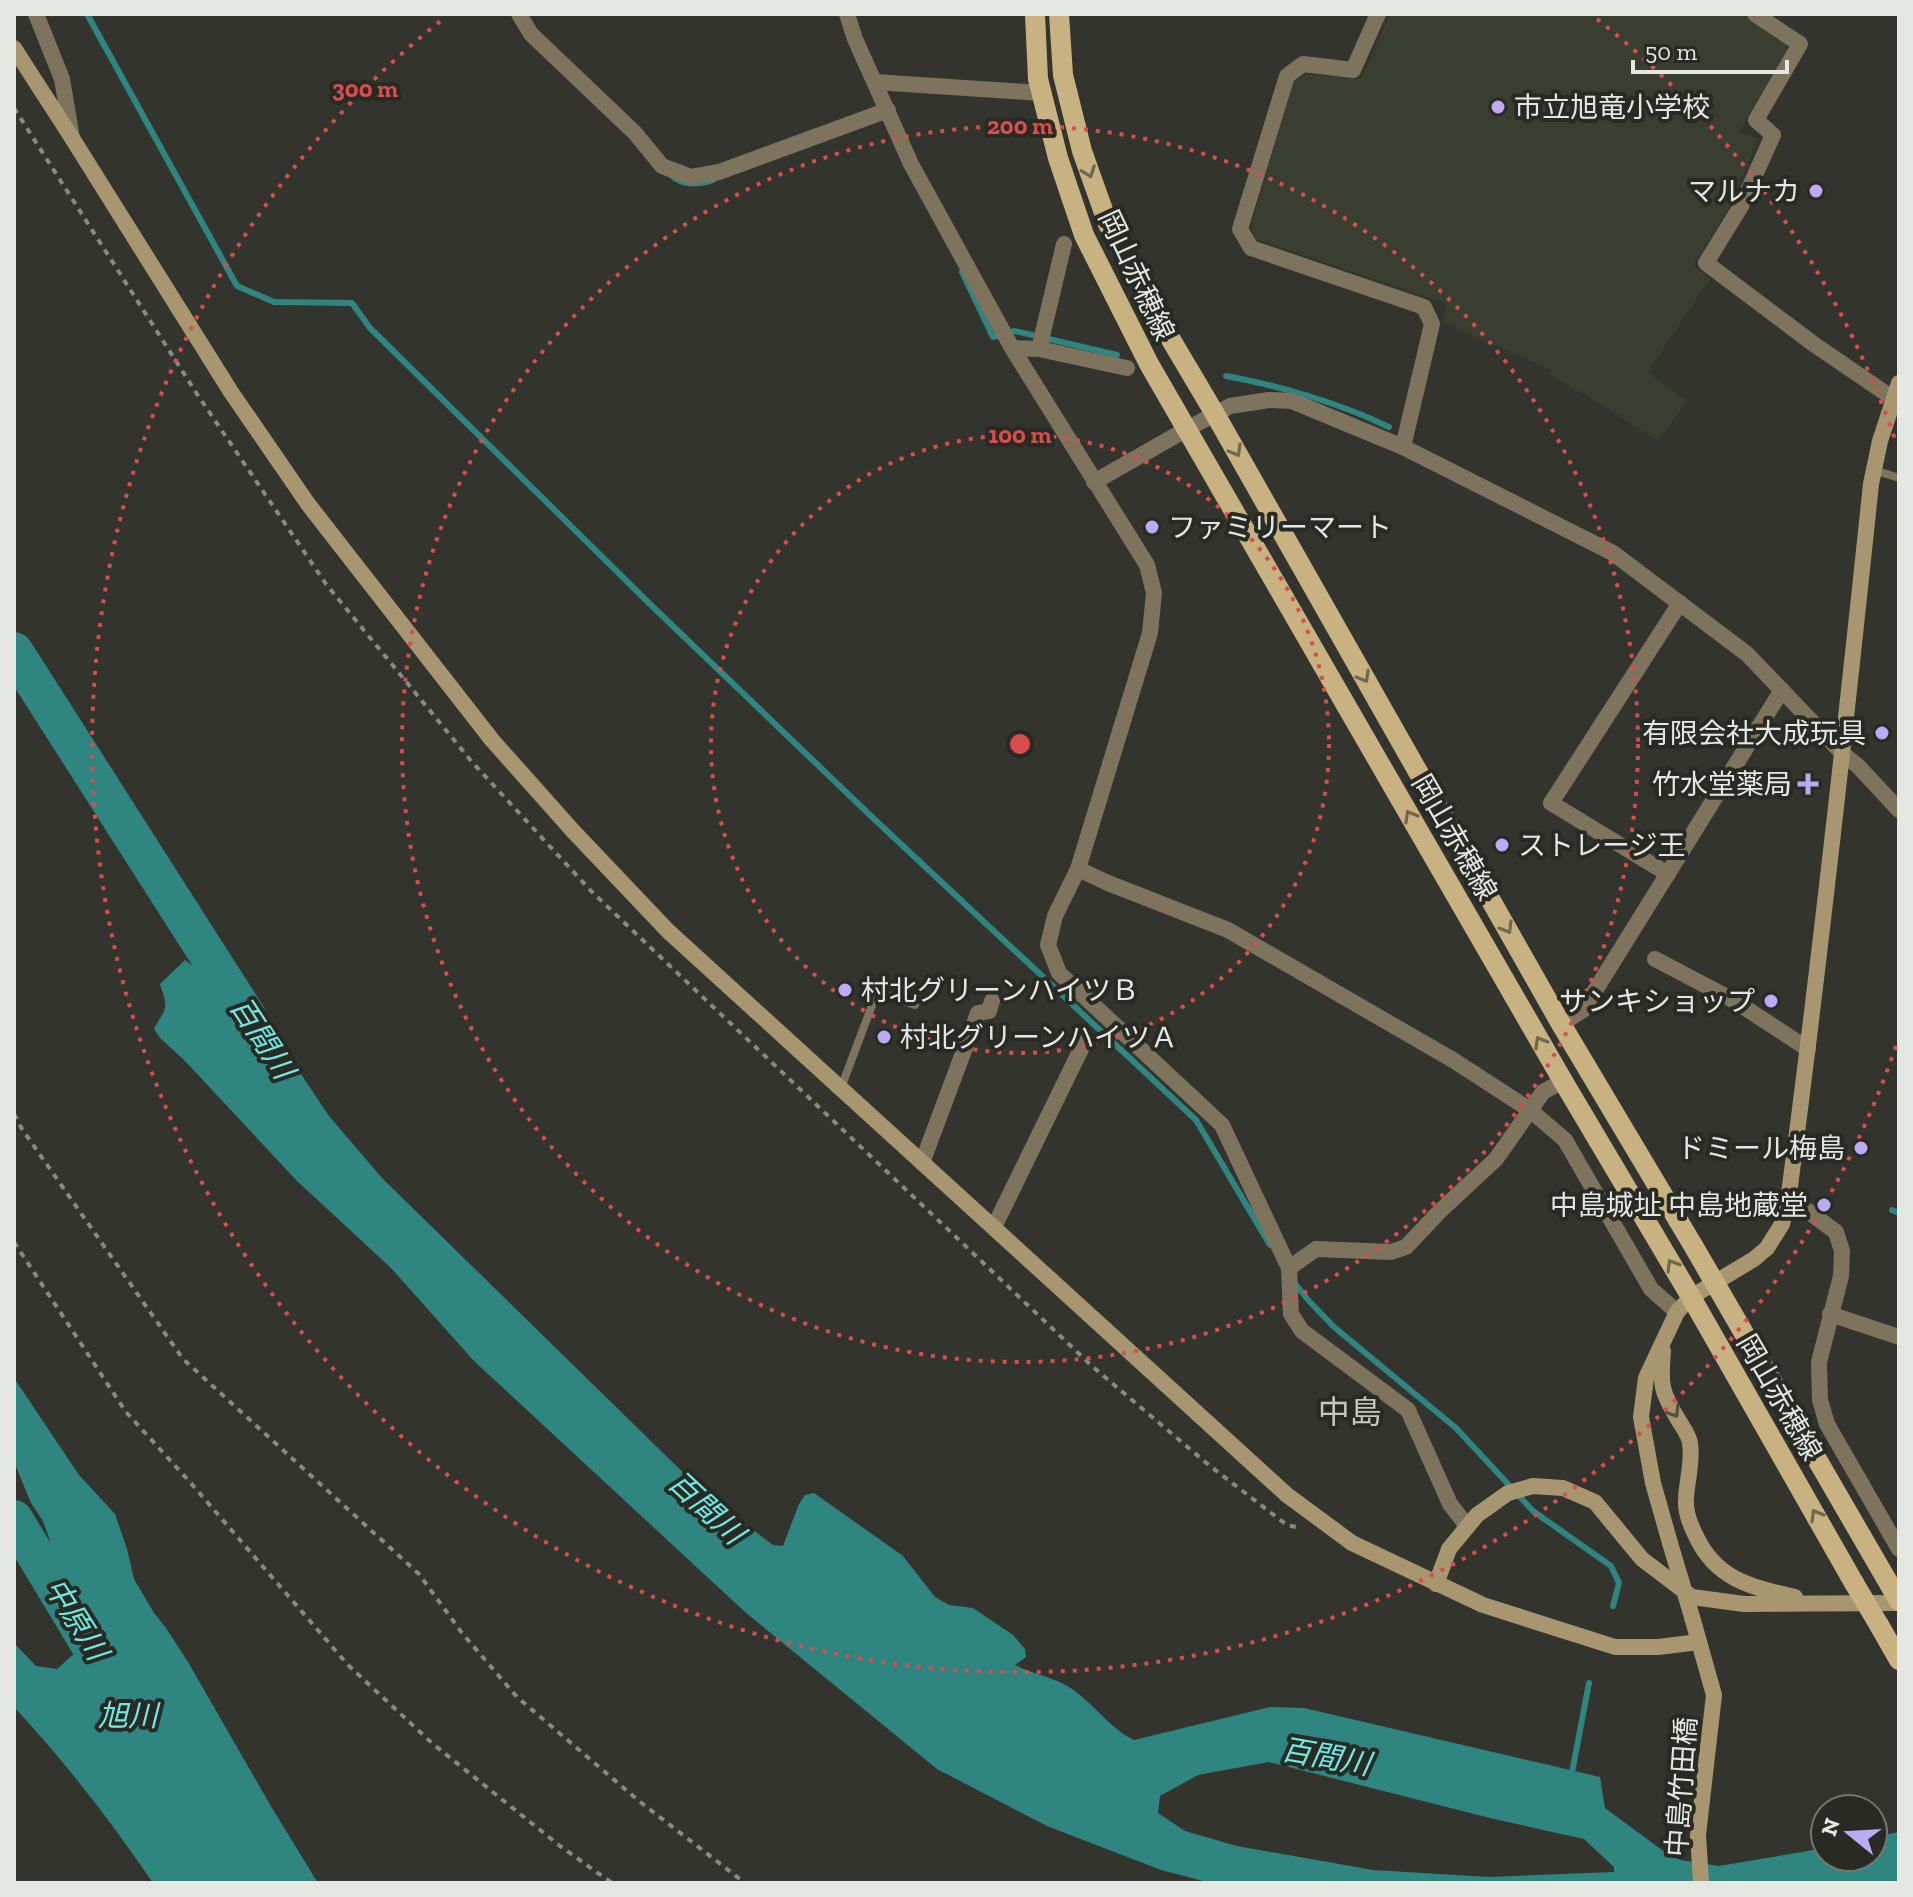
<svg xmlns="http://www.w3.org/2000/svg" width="1913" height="1897" viewBox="0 0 1913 1897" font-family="'Zilla Slab','Noto Sans JP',serif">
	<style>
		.built { fill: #3a3e31 }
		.water { fill: #2f8681; fill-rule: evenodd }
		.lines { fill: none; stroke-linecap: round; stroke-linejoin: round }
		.stream { stroke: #2f8681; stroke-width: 6 }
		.river { stroke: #2f8681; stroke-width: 38 }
		.path { stroke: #888a84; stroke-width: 4; stroke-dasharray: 6 6; stroke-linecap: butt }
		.lane { stroke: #7e735c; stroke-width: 8 }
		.street { stroke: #7e735c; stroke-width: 16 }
		.secondary { stroke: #a89671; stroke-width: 16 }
		.primary { stroke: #c8b281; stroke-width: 20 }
		.secondary-bridge { stroke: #a89671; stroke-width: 16 }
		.primary-bridge { stroke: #c8b281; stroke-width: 20 }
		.oneway { stroke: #70674d }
		.oneway2 { stroke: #55503e }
		.ring { fill: none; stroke: #d94e4d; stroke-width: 4; stroke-dasharray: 4 8 }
		.poi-dot { fill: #bcaaf5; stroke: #282a23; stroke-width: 3 }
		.labels { text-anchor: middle; stroke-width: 8; stroke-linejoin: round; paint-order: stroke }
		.poi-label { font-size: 28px; fill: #e5e7e2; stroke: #282a23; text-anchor: end }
		.street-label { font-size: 28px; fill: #e5e7e2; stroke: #282a23 }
		.water-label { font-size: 30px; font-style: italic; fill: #6eeae3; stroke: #282a23 }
		.quarter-label { font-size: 32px; fill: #c6c8bf; stroke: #282a23 }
		.centre { fill: #d94e4d; stroke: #282a23; stroke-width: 4 }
		.ring-label { font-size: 24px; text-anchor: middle; font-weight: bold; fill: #d94e4d; stroke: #282a23; stroke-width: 8; stroke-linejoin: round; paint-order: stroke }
	</style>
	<rect width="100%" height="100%" fill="#32342d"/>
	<path class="built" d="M1390 14H1742L1786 42 1787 52 1739 132 1758 139 1731 205 1693 265 1710 279 1648 372 1687 401 1658 441 1583 393 1576 391 1550 374 1551 370 1442 322 1447 304 1255 239 1251 225 1293 83 1307 74 1361 79Z"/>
	<g class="water">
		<path d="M185 960 207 977 227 971 271 1041 293 1062 329 1116 382 1178 705 1494 773 1545 783 1546 799 1504 805 1495 814 1493 903 1556 935 1597 949 1605 973 1608 1013 1635 1025 1649 1026 1657 1015 1665C1032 1674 1053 1677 1069 1687 1093 1702 1109 1728 1134 1740L1270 1707 1304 1708 1600 1777 1605 1808 1670 1856 1681 1860 1719 1866 1825 1848V1857H1873V1837L1899 1832V1883H1211L1161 1870 1047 1826 937 1769 745 1612 474 1361 391 1268 296 1180 185 1061 160 1038 154 1029C157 1022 161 1018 164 1011 168 1003 162 992 160 984ZM1269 1762 1494 1819 1584 1839 1614 1867V1872L1489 1877 1373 1870 1237 1846 1185 1831 1158 1813 1160 1796 1198 1775Z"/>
		<path d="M14 1378 79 1475 115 1514 127 1549 134 1579 154 1613 166 1628 188 1662 272 1808 318 1883H153C111 1821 65 1762 14 1707V1643L36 1666 57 1669 77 1651 65 1584 43 1521 31 1503 14 1462Z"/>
	</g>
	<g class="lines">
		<g class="stream">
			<path d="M87 14 237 286 274 302 352 303 370 328 653 607 872 817 1196 1120 1270 1245"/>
			<path d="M671 175C682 186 700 185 713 180"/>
			<path d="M962 272 993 337 1015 331 1117 355"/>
			<path d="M1226 376C1278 385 1342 404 1389 427"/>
			<path d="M1892 1210 1899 1213"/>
			<path d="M1293 1281 1309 1301 1334 1327 1456 1428 1533 1511 1611 1566 1619 1583 1613 1606"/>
			<path d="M1571 1778 1589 1683"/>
		</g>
		<g class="river">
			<path d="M14 651 247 1016"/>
			<path d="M14 1519 97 1657"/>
		</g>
		<g class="path">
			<path d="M14 108 197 394 326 584 472 762 592 892 1093 1367 1210 1466 1287 1525 1300 1528"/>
			<path d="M14 1114 22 1129 183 1359 419 1574 462 1633 517 1697 639 1801 745 1883"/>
			<path d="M14 1242 126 1412 189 1481 348 1665 433 1744 560 1846 612 1883"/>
		</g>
		<g class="lane">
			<path d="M1874 470 1899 478"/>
			<path d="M841 1088 877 992 915 1005"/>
		</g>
		<g class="street">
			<path d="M36 14 62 79 72 138"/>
			<path d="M519 14 531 34 635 133 662 166 691 177 719 172 888 110"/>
			<path d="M847 14 855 39 911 164 1012 348 1147 565 1154 593 1150 633 1078 869 1055 916 1048 945 1059 973 1222 1125 1289 1268 1291 1314 1302 1331 1408 1410 1450 1504 1467 1526"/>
			<path d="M1378 14 1353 70 1303 64 1287 76 1240 229 1251 248 1424 307 1432 324 1403 447"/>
			<path d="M1755 14 1800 44 1756 120 1773 135 1741 206 1706 263 1815 345 1894 399"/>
			<path d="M875 82 1042 93"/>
			<path d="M1012 348 1039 349 1127 368"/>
			<path d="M1039 349 1064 244"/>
			<path d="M1094 482 1187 429 1230 406 1269 400 1292 401 1403 447 1613 553 1747 654 1843 754 1858 766 1899 810"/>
			<path d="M1078 869 1108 883 1228 930 1453 1060 1530 1110 1565 1140 1651 1289 1677 1312"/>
			<path d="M1668 874 1551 803 1680 603"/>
			<path d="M1655 959 1733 1000 1808 1049"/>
			<path d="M1561 1024 1583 1010 1782 690"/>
			<path d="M922 1163 978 1013 989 1011 992 1001"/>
			<path d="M1788 1201 1801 1206 1836 1232 1842 1251 1841 1276 1819 1362 1820 1400 1827 1424 1899 1549"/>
			<path d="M994 1227 1084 1043"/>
			<path d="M1289 1268 1316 1249 1391 1252 1406 1247 1439 1212 1496 1159 1543 1092 1563 1081"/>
			<path d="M1830 1314 1899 1337"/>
		</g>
		<g class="secondary">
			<path d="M14 48 72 138 231 392 308 504 492 740 573 831 668 931 1287 1495 1352 1543 1483 1605 1615 1647H1658L1699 1642"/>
			<path d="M1663 1351C1660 1385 1661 1392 1679 1421 1683 1428 1689 1435 1690 1443 1693 1461 1687 1480 1686 1498 1685 1509 1690 1524 1695 1534 1715 1579 1750 1587 1795 1597"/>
			<path d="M1670 1543 1653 1483 1641 1417 1646 1378 1677 1312 1691 1297 1754 1259 1767 1248 1782 1224 1788 1201C1820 962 1846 723 1871 484L1880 441 1899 383"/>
			<path d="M1436 1584 1449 1549 1477 1515 1508 1493 1533 1486 1563 1488 1595 1502 1642 1559 1692 1597 1744 1604 1899 1603"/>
			<path d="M1692 1617 1714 1695 1698 1835 1701 1883"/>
		</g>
		<g class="primary">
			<path d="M1035 14 1038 79 1058 158 1084 235 1149 364 1563 1081 1691 1297 1854 1583"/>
			<path d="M1059 14 1063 75 1082 151 1108 224 1154 311 1215 414 1561 1024 1694 1247 1899 1601"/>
			<path d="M1879 1625 1899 1660"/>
		</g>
		<path class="secondary-bridge" d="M1670 1543 1692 1617"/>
		<path class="primary-bridge" d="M1854 1583 1879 1625"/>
	</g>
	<defs><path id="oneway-chevron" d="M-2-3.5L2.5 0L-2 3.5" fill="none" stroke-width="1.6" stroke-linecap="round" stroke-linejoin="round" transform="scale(2)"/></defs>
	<g class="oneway">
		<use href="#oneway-chevron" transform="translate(1089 172) rotate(70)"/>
		<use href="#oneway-chevron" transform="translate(1236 451) rotate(60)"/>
		<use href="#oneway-chevron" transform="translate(1364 677) rotate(60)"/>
		<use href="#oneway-chevron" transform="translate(1410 816) rotate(-120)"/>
		<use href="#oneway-chevron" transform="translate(1507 928) rotate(60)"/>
		<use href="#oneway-chevron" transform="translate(1540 1042) rotate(-120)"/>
		<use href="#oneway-chevron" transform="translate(1672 1265) rotate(-121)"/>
		<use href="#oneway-chevron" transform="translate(1816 1515) rotate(-120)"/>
	</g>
	<use class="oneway2" href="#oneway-chevron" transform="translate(1674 1412) rotate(59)"/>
	<g class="ring">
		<circle cx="1020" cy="744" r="309"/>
		<circle cx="1020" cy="744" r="618"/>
		<path d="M1896 1046A927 927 0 1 1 443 19M1597 19A927 927 0 0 1 1896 442"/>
	</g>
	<g class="poi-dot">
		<circle cx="1498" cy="107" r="8"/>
		<circle cx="1816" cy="191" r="8"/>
		<circle cx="1152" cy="527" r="8"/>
		<circle cx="1882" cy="733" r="8"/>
		<path d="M1804 772h8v8h8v8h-8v8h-8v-8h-8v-8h8z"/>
		<circle cx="1502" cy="845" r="8"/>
		<circle cx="845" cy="990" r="8"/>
		<circle cx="1771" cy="1001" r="8"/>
		<circle cx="884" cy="1037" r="8"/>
		<circle cx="1861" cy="1148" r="8"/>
		<circle cx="1824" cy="1205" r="8"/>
	</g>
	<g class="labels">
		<g class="poi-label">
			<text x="1514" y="117" text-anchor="start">市立旭竜小学校</text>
			<text x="1800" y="201">マルナカ</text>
			<text x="1168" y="537" text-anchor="start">ファミリーマート</text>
			<text x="1866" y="743">有限会社大成玩具</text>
			<text x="1792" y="794">竹水堂薬局</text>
			<text x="1518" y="855" text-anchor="start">ストレージ王</text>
			<text x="861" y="1000" text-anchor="start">村北グリーンハイツＢ</text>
			<text x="1755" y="1011">サンキショップ</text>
			<text x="900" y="1047" text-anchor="start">村北グリーンハイツＡ</text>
			<text x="1845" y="1158">ドミール梅島</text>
			<text x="1808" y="1215">中島城址 中島地蔵堂</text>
		</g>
		<g class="street-label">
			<text transform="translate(1137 275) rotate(65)" y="10">岡山赤穂線</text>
			<text transform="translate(1455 837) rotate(60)" y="10">岡山赤穂線</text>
			<text transform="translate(1780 1397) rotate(60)" y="10">岡山赤穂線</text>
			<text transform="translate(1681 1787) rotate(-86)" y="10">中島竹田橋</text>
		</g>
		<g class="water-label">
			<text transform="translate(262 1038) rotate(57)" y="10">百間川</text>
			<text transform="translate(706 1508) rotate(43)" y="10">百間川</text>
			<text transform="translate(76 1619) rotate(58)" y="10">中原川</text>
			<text x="128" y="1726">旭川</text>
			<text transform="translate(1326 1757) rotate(10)" y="10">百間川</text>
		</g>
		<g class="quarter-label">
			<text x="1350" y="1423">中島</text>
		</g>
	</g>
	<circle cx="1020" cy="744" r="12" class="centre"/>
	<g class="ring-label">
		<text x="365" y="97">300 m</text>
		<text x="1020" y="134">200 m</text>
		<text x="1020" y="443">100 m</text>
	</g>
	<rect width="1913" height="1897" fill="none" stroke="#e5e7e2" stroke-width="32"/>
	<g transform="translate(1849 1833) rotate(288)"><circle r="38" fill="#282a23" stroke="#74766f" stroke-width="2"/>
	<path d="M0-6L14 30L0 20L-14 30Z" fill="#bcaaf5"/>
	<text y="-12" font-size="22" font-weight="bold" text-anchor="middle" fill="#e5e7e2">N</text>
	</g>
	<path d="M1633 60v12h154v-12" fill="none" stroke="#e5e7e2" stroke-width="4"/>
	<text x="1645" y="60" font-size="24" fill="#e5e7e2" stroke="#282a23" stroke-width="6" paint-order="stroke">50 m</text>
</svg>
